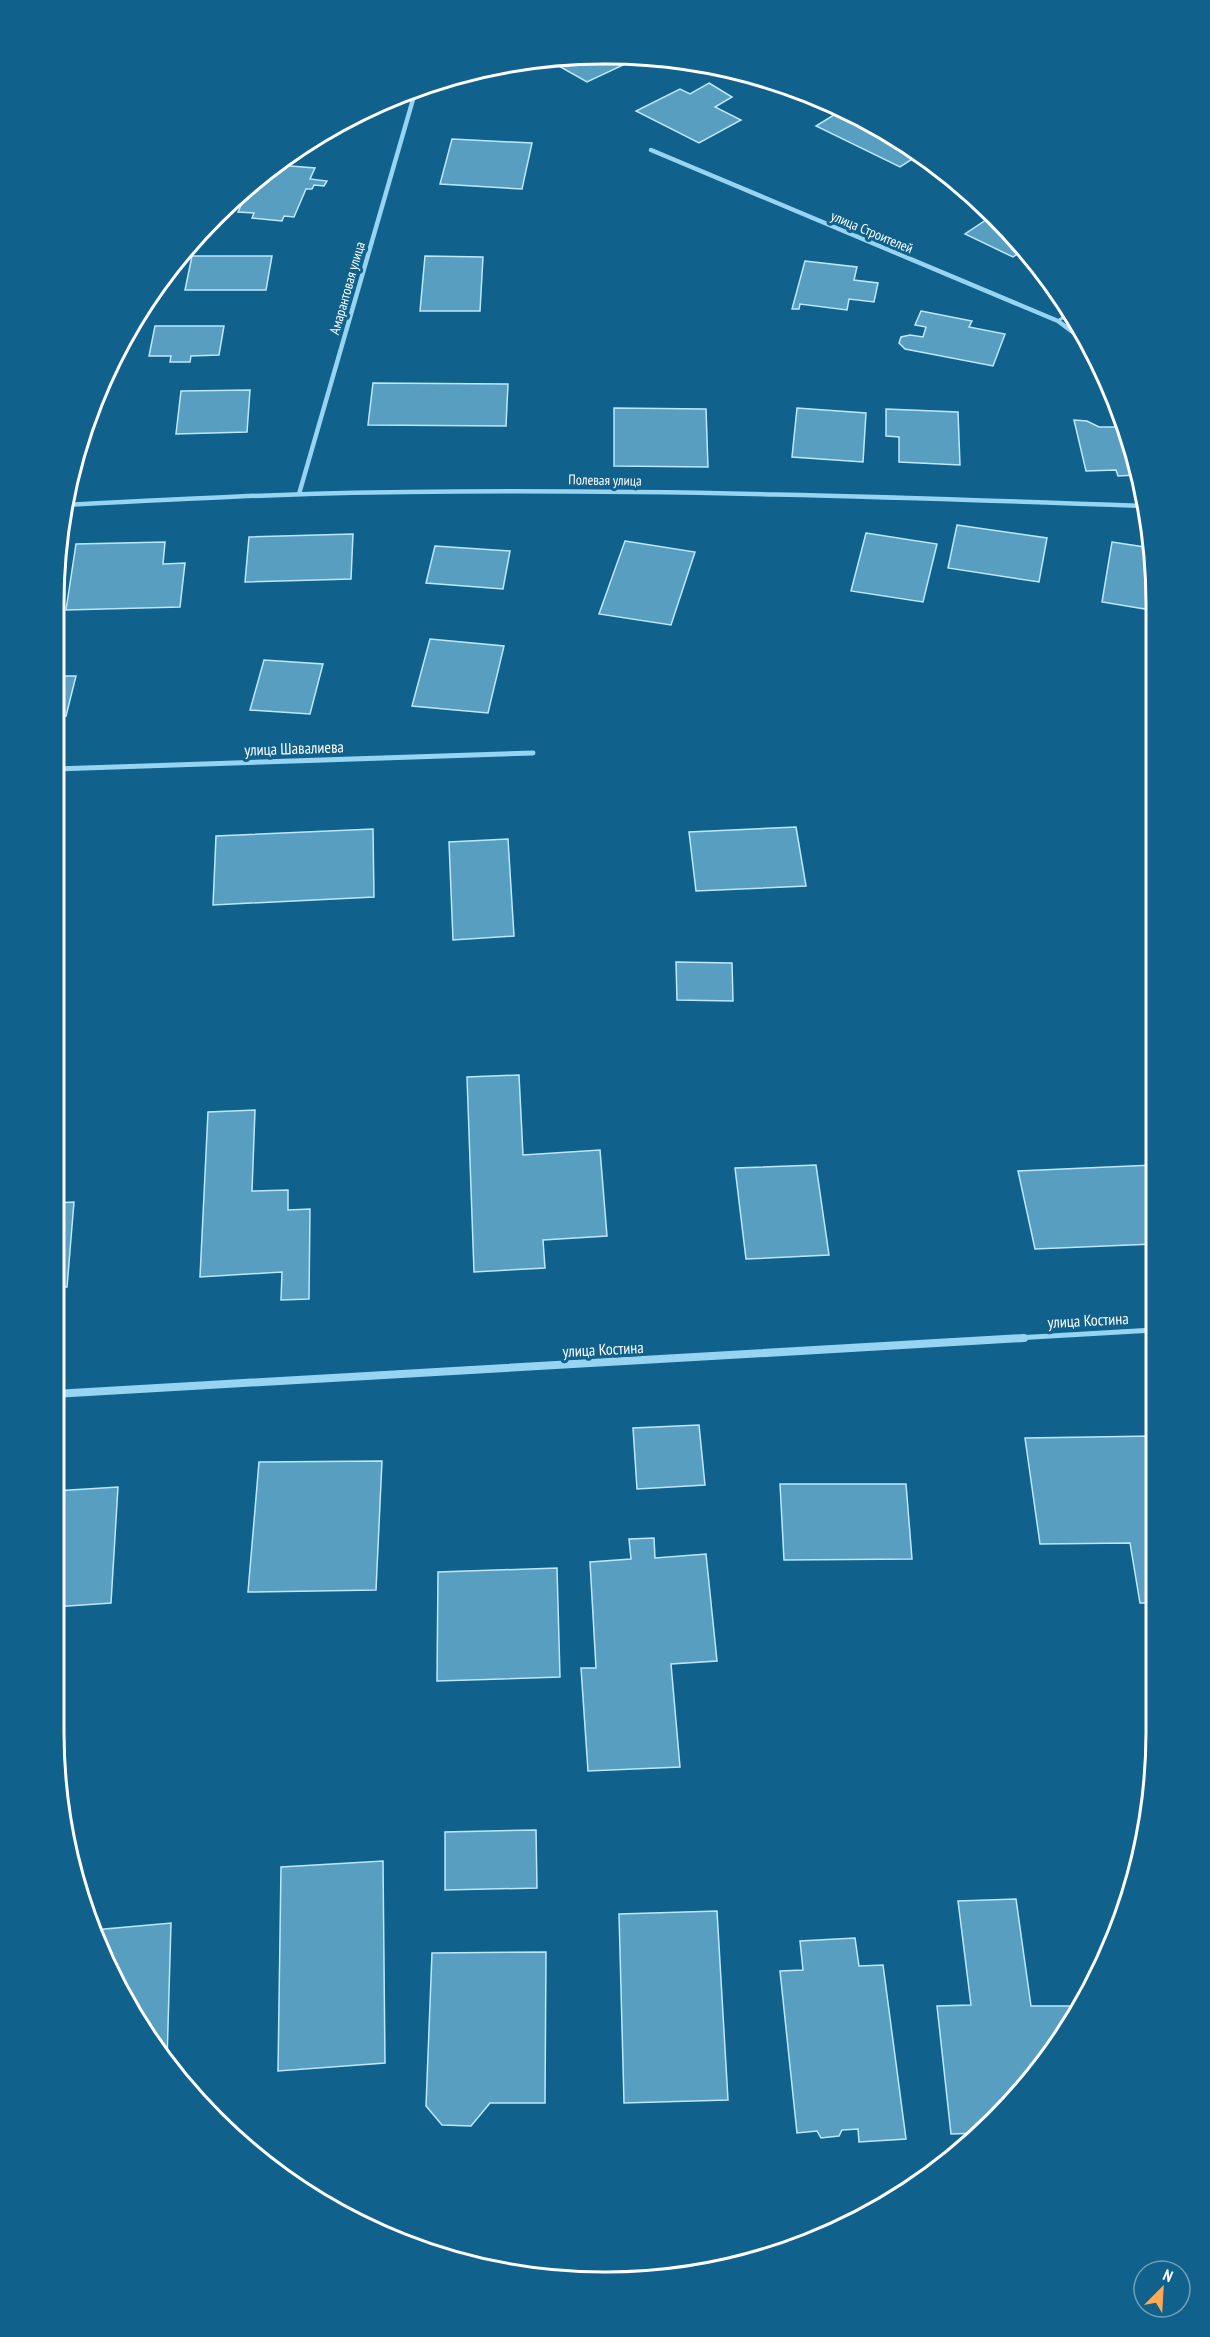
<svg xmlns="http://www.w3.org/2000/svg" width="1210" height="2337" viewBox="0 0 1210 2337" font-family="'PT Sans Narrow',sans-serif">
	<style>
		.building { fill: #589ec0; stroke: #bde8fd; stroke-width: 1.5 }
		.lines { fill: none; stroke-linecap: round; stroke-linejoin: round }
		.service { stroke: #96d4f2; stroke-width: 3 }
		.minor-far2 { stroke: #96d4f2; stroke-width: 4.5 }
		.minor-far1 { stroke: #96d4f2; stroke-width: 5 }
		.minor { stroke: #96d4f2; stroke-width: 8 }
		.labels { text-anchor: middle; stroke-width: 6; stroke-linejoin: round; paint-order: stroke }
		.far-street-label { font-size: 14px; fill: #fff; stroke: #10618b }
		.street-label { font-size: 16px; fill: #fff; stroke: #10618b }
		.rim { fill: none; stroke: #fff; stroke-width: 3 }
	</style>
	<rect width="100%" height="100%" fill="#10618b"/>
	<g class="building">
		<path d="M642 56 587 82 550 61 556 58Z"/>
		<path d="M709 83 732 97 715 107 741 120 699 143 636 111 680 89 690 94Z"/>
		<path d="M837 113 888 137 917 156 900 167 816 126Z"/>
		<path d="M452 139 532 143 522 189 440 184Z"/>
		<path d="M278 165 315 168 310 179 327 181 324 186 314 185 312 189H306L294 217 284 216 282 221 252 218 254 213 238 212 250 185Z"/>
		<path d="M992 216 1023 250 1013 257 965 234Z"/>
		<path d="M192 256H272L266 290H185Z"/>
		<path d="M425 256 483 257 480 311H420Z"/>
		<path d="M805 261 857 267 854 280 878 283 874 302 849 299 847 310 800 304 799 309H792Z"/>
		<path d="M921 311 972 321 969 327 1005 334 993 366 905 349 899 343 901 337 910 335 923 337 926 327 915 325Z"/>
		<path d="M155 326H224L219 355 191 356 190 362H170L171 356H149Z"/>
		<path d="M373 383 508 384 506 426 368 425Z"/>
		<path d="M250 390 247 432 176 434 181 391Z"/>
		<path d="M614 408 706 409 708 467 614 466Z"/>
		<path d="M797 408 866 413 863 462 792 457Z"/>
		<path d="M886 409 958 412 960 465 899 462V437L886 436Z"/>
		<path d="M1074 420 1087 421 1099 427H1118L1121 433H1124L1136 475 1118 476 1116 470 1086 471Z"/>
		<path d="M957 525 1047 538 1039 582 948 568Z"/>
		<path d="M866 533 937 544 923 602 851 591Z"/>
		<path d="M353 534 351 579 245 582 249 537Z"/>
		<path d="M625 541 695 552 671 625 599 614Z"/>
		<path d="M165 542 163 564 185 563 180 607 66 610 76 544Z"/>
		<path d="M1112 542 1151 548V610L1102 602Z"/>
		<path d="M435 546 510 551 503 589 426 583Z"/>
		<path d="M430 639 504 646 488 713 412 706Z"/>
		<path d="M264 660 323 664 310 714 250 710Z"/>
		<path d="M55 676H76L66 716H55Z"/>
		<path d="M796 827 806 886 696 891 689 832Z"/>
		<path d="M373 829 374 897 213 905 216 836Z"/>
		<path d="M508 839 514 936 453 940 449 842Z"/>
		<path d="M676 962 732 963 733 1001 677 1000Z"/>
		<path d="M519 1075 523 1155 600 1150 607 1236 543 1240 545 1268 474 1272 467 1077Z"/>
		<path d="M255 1110 252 1191 288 1190V1210L310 1209 309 1299 281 1300 282 1272 200 1277 208 1112Z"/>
		<path d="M816 1165 829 1255 746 1259 735 1168Z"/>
		<path d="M1153 1165V1244L1035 1249 1018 1171Z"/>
		<path d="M74 1202 67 1287H54L55 1203Z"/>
		<path d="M699 1425 705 1485 637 1489 633 1428Z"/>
		<path d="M1154 1436V1603H1140L1130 1543 1040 1544 1025 1438Z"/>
		<path d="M382 1461 376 1590 248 1592 259 1462Z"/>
		<path d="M780 1484H906L912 1559 784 1560Z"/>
		<path d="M118 1487 111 1603 54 1607V1491Z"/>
		<path d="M654 1538 655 1558 706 1554 717 1661 671 1664 680 1767 588 1771 581 1668H596L590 1562 631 1559 629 1539Z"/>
		<path d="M557 1568 560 1677 437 1681 438 1572Z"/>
		<path d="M536 1830 537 1888 445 1890V1832Z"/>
		<path d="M383 1861 385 2063 278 2071 281 1867Z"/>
		<path d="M1016 1899 1031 2006H1077L995 2121 979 2133 951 2134 937 2006 971 2005 958 1901Z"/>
		<path d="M717 1911 728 2100 624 2103 619 1914Z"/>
		<path d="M171 1923 167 2061 165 2062 94 1930Z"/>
		<path d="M855 1938 859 1966 883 1965 906 2139 859 2142 858 2129 842 2130 839 2136 821 2138 817 2131 797 2133 780 1971 803 1970 800 1941Z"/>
		<path d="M546 1952 545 2103H490L471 2126 442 2125 426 2106 432 1953Z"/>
	</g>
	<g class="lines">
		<path class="service" d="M1058 321 1068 314"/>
		<g class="minor-far2">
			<path d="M651 150 1058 321 1082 339"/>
			<path d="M299 494 416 89"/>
			<path d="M66 505C180 499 293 493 407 492 653 489 898 497 1144 506"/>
		</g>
		<g class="minor-far1">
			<path d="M55 769 533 753"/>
			<path d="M998 1339 1154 1330"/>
		</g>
		<path class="minor" d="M54 1394 1024 1338"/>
	</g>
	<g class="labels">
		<g class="far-street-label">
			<text transform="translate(872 232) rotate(23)" y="5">улица Строителей</text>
			<text transform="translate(347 288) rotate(-74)" y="5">Амарантовая улица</text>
			<text transform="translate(605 480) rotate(1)" y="5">Полевая улица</text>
		</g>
		<g class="street-label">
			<text transform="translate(294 748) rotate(-2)" y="6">улица Шавалиева</text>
			<text transform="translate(1088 1320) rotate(-3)" y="6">улица Костина</text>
			<text transform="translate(603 1349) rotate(-3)" y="6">улица Костина</text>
		</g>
	</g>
	<path d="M0 0H1210V2337H0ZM604 64H606A540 540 0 0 1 1146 604V1732A540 540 0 0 1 606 2272H604A540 540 0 0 1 64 1732V604A540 540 0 0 1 604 64Z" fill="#10618b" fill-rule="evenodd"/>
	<path class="rim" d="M604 64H606A540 540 0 0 1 1146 604V1732A540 540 0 0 1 606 2272H604A540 540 0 0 1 64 1732V604A540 540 0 0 1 604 64Z"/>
	<g transform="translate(1162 2289) rotate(24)"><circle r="28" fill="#10618b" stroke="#70a0b9" stroke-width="1.5"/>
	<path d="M0-4.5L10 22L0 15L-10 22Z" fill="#ffa957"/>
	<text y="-9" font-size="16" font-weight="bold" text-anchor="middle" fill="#ffffff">N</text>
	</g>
</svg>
